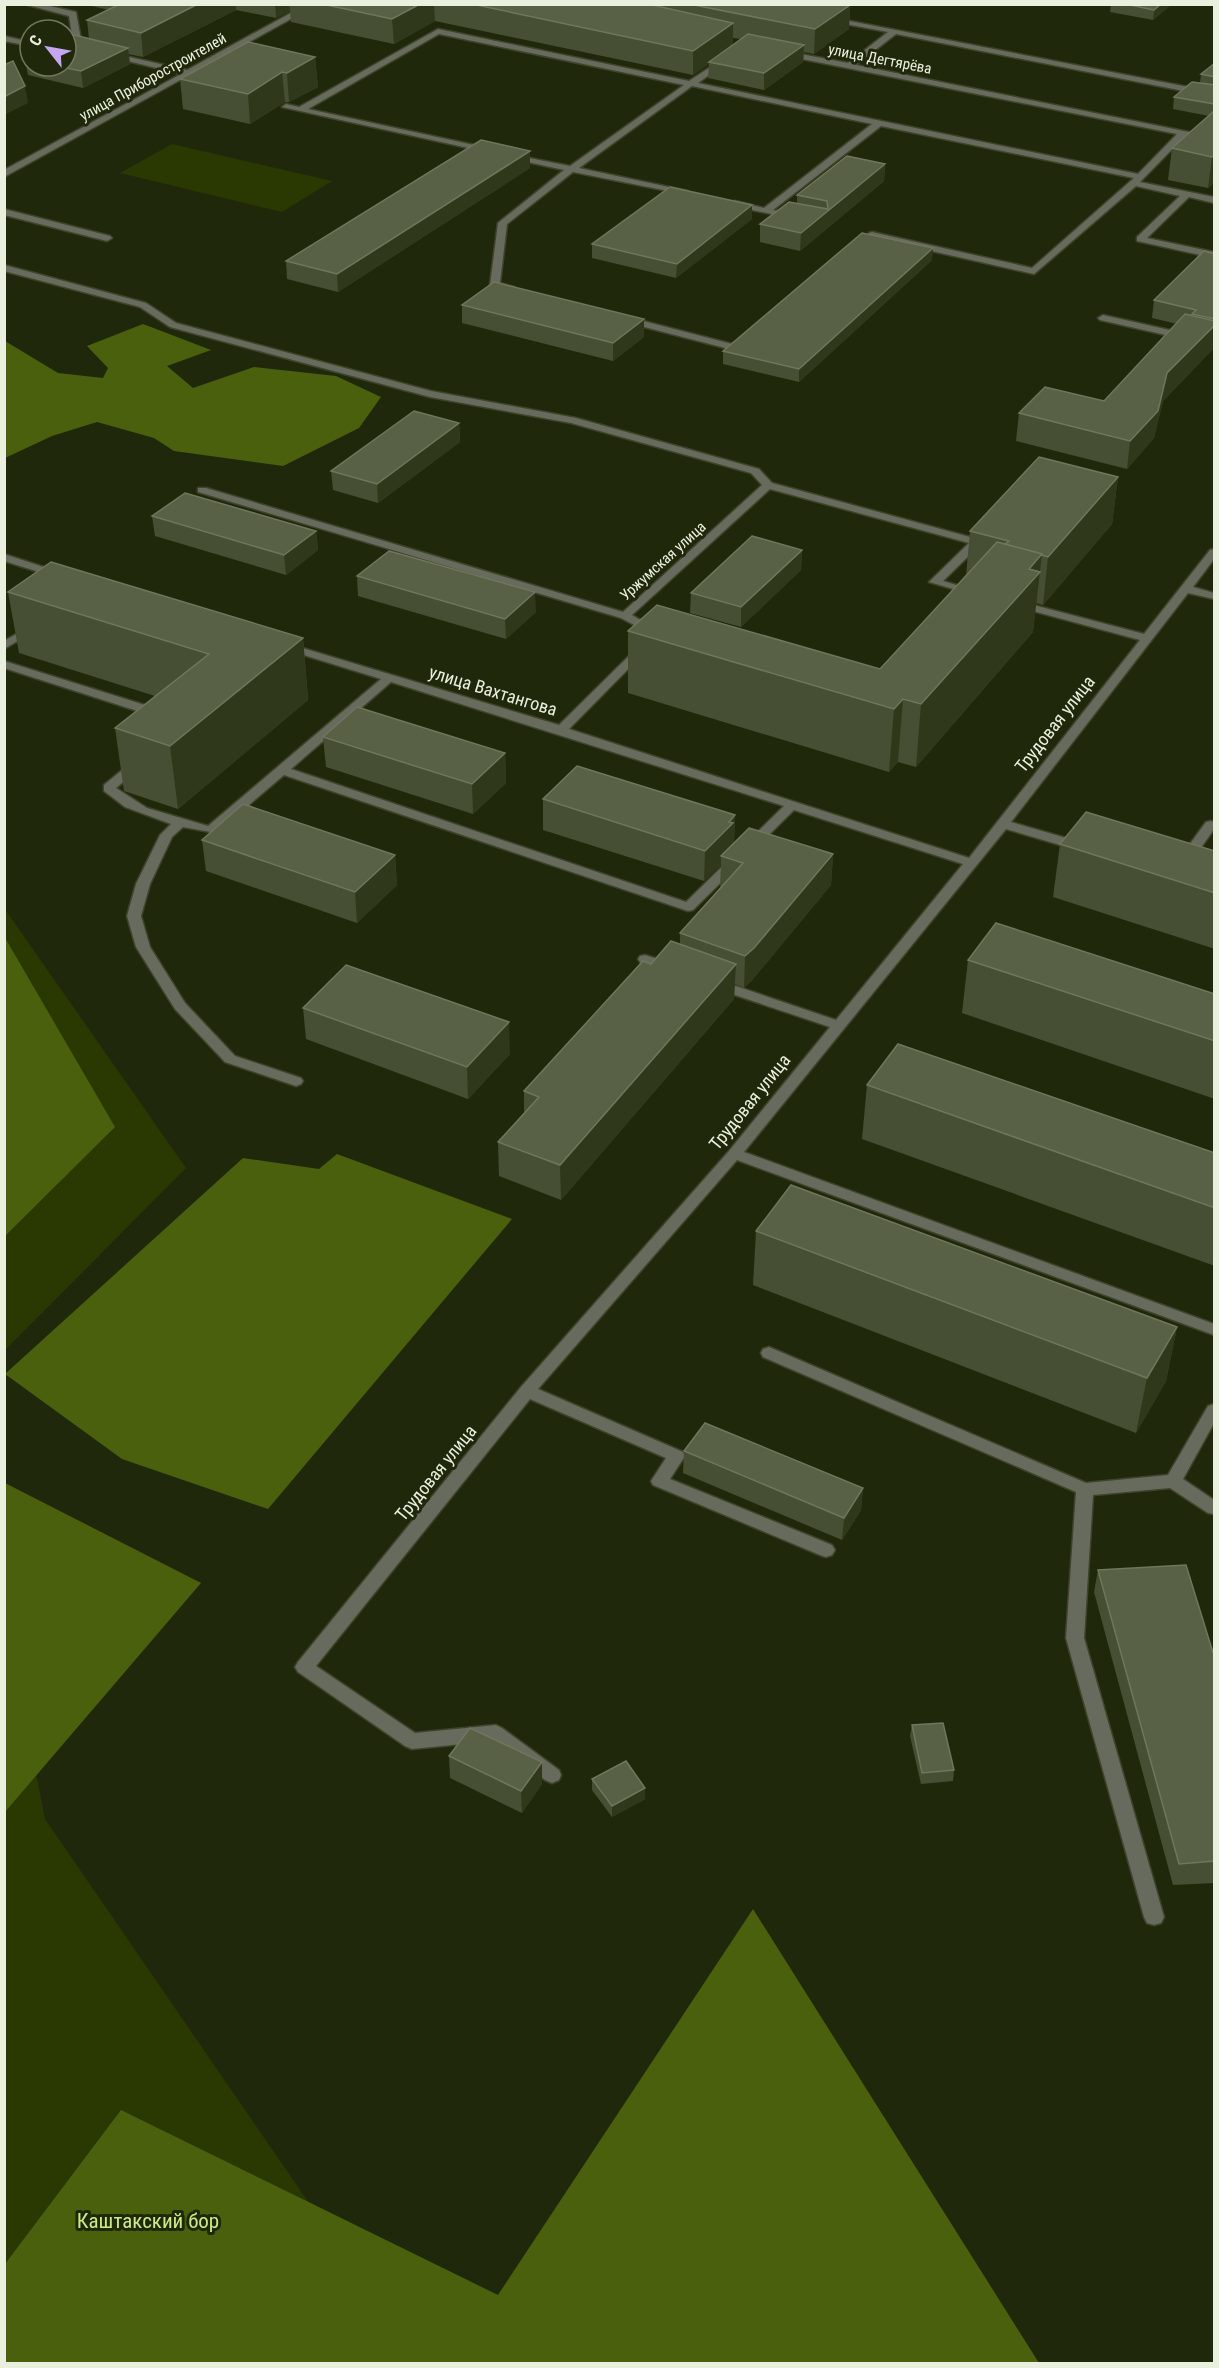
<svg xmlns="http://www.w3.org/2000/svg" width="1219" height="2368" viewBox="0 0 1219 2368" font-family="'Roboto Condensed',sans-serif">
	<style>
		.green { fill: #2a3801 }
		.forest { fill: #4b600d }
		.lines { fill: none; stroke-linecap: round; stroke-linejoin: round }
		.minor-casing { stroke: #3c4429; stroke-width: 3 }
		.minor { fill: #676b5e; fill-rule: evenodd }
		.wall { fill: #464f33; fill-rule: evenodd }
		.shaded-wall { fill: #30381c }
		.building { fill: #586045; stroke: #6e775d; stroke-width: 1.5 }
		.labels { text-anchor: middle; stroke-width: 6; stroke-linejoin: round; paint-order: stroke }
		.far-street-label { font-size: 15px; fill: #e9f0de; stroke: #20280c }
		.street-label { font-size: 18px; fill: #e9f0de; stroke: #20280c }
		.near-park-label { font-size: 21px; fill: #cbeb83; stroke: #20280c }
	</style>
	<rect width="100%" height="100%" fill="#20280c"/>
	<g class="green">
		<path d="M172 144 332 181 282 212 120 173Z"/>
		<path d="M4 908 186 1168 5 1350H4Z"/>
		<path d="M4 1614 45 1819 419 2363H5Z"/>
	</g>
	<g class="forest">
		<path d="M143 324 211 350 167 366 193 388 254 367 336 376 381 397 359 428 283 466 174 451 154 438 97 422 52 436 5 458V341L58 373 103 378 108 368 87 346Z"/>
		<path d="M4 936 115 1127 5 1236H4Z"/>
		<path d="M337 1154 512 1219 268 1509 122 1459 5 1374 243 1158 319 1169Z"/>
		<path d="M5 1483 201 1583 5 1812 4 1483Z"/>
		<path d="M753 1909 1039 2363H5V2264L121 2110 498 2295Z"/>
	</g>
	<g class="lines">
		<g class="minor-casing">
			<g id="minor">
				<path d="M24 4H41L76 12 82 45 90 48 86 50 74 47 69 16Z"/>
				<path d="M307 4H318L4 177V170L181 74 107 56V52L187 70Z"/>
				<path d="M829 17 1214 92V97L896 34 856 65 1214 137V142L1185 136 1140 182 1214 197V203L1189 197 1147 238 1214 252V258L1137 241V237L1180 196 1136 186 1034 274 869 237V233L872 232 1032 268 1134 178 881 126 773 210 796 215V219L732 206 730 204 735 201 764 208 872 124 692 86 579 168 688 191V195L573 172 507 224 500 283 514 287 516 289 511 292 490 285 498 223 564 170 509 158V154L570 166 684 85 439 34 308 109 488 148 492 151 491 153 282 107 286 104 299 107 438 29 689 81 724 58H727V62L698 83 1138 174 1177 134 782 55V51H785L848 63 888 32 829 21Z"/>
				<path d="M4 36 30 42V46L4 41Z"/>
				<path d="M4 209 110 236 112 238 107 241 4 215Z"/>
				<path d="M4 265 146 303 176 323 431 391 576 418 759 469 772 483 981 540V544L943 581 980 592 974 595 929 582 969 543 770 489 632 615 659 631 661 633 655 636 621 618 198 492V488H206L623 612 762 485 751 473 571 423 430 397 170 327 140 307 4 271Z"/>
				<path d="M1103 315 1214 340V346L1100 320 1098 318Z"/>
				<path d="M624 316 732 344 734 346 729 349 621 321 619 319Z"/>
				<path d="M1214 549V559L1193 587 1214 593V599L1188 593 1011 822 1087 844 1088 847 1087 850H1077L1006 829 744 1152 1214 1324V1335L737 1160 538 1389 683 1452 685 1456 670 1479 832 1545 835 1550 832 1555 826 1557 820 1555 653 1485 651 1481 666 1458 530 1399 316 1666 415 1733 496 1725 502 1728 559 1770 561 1775 559 1780 552 1783 545 1780 493 1741 412 1749 405 1746 298 1672 295 1667 298 1662 521 1387 729 1151 830 1027 711 987 709 984 711 981H721L836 1020 963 864 794 810 693 910 688 911 284 775 216 833 183 827 172 837 150 884 141 916 150 947 185 1003 235 1056 301 1078 303 1081 301 1084 296 1086 225 1062 175 1009 136 947 127 916 136 884 160 835 171 824 125 807 104 791V785L133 761H141V767L116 788 147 808 208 826 381 679 281 648V644H289L559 725 638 647 642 645 648 649 646 651 569 729 969 858 1140 640 1014 606V602H1022L1144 634 1210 550ZM391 682 784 806 686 902 291 769Z"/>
				<path d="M4 554 62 573 64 575 58 578 4 561Z"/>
				<path d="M32 625 36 626V630L4 649V641Z"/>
				<path d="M4 661 164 711 166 714 160 718 156 717 4 668Z"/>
				<path d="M1211 821 1214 822V829L1189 865H1179L1177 862 1179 859 1206 822Z"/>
				<path d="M645 955 676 965 678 968 671 972 640 962 638 959 640 956Z"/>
				<path d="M769 1347 1086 1483 1168 1475 1208 1406 1214 1404V1423L1183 1479 1214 1500V1514L1208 1513 1170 1488 1093 1495 1084 1638 1164 1917 1161 1923 1154 1925 1147 1923 1144 1917 1066 1638 1076 1492 763 1357 761 1353 763 1349Z"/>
			</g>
		</g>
		<use href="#minor" class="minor"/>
	</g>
	<g class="wall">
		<path d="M83 4H847L850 5 849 29 814 54 804 52 803 62 764 90 708 78 709 64 693 75 435 21 394 44 291 22 290 11 276 18 236 10 143 57 128 54 130 64 83 88 28 75 25 59 30 57V66H66L89 39 87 20 109 10ZM733 38 741 39 733 45Z"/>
		<path d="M1111 4H1172L1153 20 1110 12Z"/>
		<path d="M315 57 318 87 289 102H285L250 124 183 109 180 79Z"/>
		<path d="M1215 63V182L1208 188 1168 180 1172 148 1209 116 1173 109 1174 97 1200 83 1201 74Z"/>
		<path d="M530 151V168L338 292 287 279 286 261Z"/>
		<path d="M885 164 884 181 800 251 760 242V224L797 203V195Z"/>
		<path d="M752 205V219L676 278 592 258V244Z"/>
		<path d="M1215 254 1214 348 1163 401 1154 438 1127 469 1016 441 1019 413 1104 401 1177 324 1152 318 1154 300Z"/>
		<path d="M932 260 799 382 723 364V351Z"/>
		<path d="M462 305 644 337 613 361 462 323Z"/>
		<path d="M459 423 460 442 378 503 333 490 331 471Z"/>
		<path d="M1118 477 1112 524 1043 605 1036 603 1033 632 916 767 898 762 889 772 628 693V631L880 669 966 576 970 531Z"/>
		<path d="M152 516 316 531 318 550 286 575 155 536Z"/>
		<path d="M802 550 801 570 741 627 690 613 691 593Z"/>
		<path d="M357 576 536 612 506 639 358 596Z"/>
		<path d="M8 592 303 638 308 700 178 809 124 791 115 728 155 696 19 653Z"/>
		<path d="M323 737 505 753 506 783 473 814 326 767Z"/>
		<path d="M543 799 735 815 734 843 833 854 831 885 753 979 744 988 735 984 734 999 561 1200 499 1176 498 1142 524 1113V1091L651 964 680 945V933L722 887 720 886 721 865 704 881 543 830Z"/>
		<path d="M202 840 395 855 397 885 357 923 206 871Z"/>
		<path d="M1060 844 1215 851V949L1053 897Z"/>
		<path d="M968 960 1215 994V1099L962 1013Z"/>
		<path d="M303 1008 510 1054 468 1099 306 1039Z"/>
		<path d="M867 1085 1215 1153V1266L862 1139Z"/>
		<path d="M756 1231 1177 1327 1166 1381 1136 1433 753 1285Z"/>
		<path d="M684 1451 863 1488 861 1510 842 1540 683 1473Z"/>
		<path d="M1098 1570 1215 1659V1883L1173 1885 1094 1592Z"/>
		<path d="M912 1725 954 1770 953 1781 921 1784 910 1736Z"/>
		<path d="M449 1756 542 1762V1784L522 1813 450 1778Z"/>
		<path d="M592 1779 645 1799 612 1817 592 1790Z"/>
	</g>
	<g class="shaded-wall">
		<path d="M198 4H236V10L143 57 141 33Z"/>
		<path d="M275 4H289L290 11 276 18Z"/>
		<path d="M420 4H434L435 21 394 44 392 19Z"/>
		<path d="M1161 4H1172L1153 20 1154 10Z"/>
		<path d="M850 5 849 29 814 54 815 29Z"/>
		<path d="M733 23V47L709 62V64L693 75V51Z"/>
		<path d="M804 45 803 62 764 90V73Z"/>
		<path d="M128 48 130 64 83 88 81 71Z"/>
		<path d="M315 57 318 87 289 102 287 73Z"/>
		<path d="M282 72 285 102 250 124 248 94Z"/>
		<path d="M25 86 28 103 4 115V97Z"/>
		<path d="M530 151V168L338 292 337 274Z"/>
		<path d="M1215 155V182L1208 188 1212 157Z"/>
		<path d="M885 164 884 181 800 251 801 233Z"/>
		<path d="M752 205V219L676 278 677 264Z"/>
		<path d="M933 248 932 260 799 382V369Z"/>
		<path d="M644 319V337L613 361V343Z"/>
		<path d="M1215 325 1214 348 1163 401 1154 438 1127 469 1130 441 1167 373Z"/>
		<path d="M459 423 460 442 378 503 377 484Z"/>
		<path d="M1118 477 1112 524 1043 605 1048 557Z"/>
		<path d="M316 531 318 550 286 575 284 555Z"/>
		<path d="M802 550 801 570 741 627V607Z"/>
		<path d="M1042 554 1033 632 916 767 921 704 1029 569Z"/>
		<path d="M535 592 536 612 506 639 505 619Z"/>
		<path d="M303 638 308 700 178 809 170 746Z"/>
		<path d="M903 699 898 762 889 772 894 709Z"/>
		<path d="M505 753 506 783 473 814 472 784Z"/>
		<path d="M735 815 734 845 721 856V865L704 881 705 851Z"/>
		<path d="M833 854 831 885 753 979 744 988 745 956Z"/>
		<path d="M395 855 397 885 357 923 355 892Z"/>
		<path d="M736 964 734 999 561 1200 560 1165Z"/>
		<path d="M509 1022 510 1054 468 1099 467 1067Z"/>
		<path d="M1177 1327 1166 1381 1136 1433 1147 1378Z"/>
		<path d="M863 1488 861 1510 842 1540 844 1518Z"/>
		<path d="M542 1762V1784L522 1813 521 1791Z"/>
		<path d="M645 1788V1799L612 1817V1806Z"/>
	</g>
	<g class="building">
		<path d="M120 4H198L141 33 87 20Z"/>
		<path d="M322 4H420L392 19Z"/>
		<path d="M472 4H648L733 23 693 51Z"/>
		<path d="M689 4H847L850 5 815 29Z"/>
		<path d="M1125 4H1161L1154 10Z"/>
		<path d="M748 34 804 45 764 73 709 62Z"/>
		<path d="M74 35 128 48 81 71 57 66H66V39Z"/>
		<path d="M248 42 315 57 287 73 282 72 248 94 180 79Z"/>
		<path d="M13 61 25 86 4 97V65Z"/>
		<path d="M1215 63V77L1201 74Z"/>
		<path d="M1192 82 1215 85V104L1174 97Z"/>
		<path d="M1213 112H1215V155L1212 157 1172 148Z"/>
		<path d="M481 140 530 151 337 274 286 261Z"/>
		<path d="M847 156 885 164 801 233 760 224 789 202 828 209 827 201 797 195Z"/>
		<path d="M670 187 752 205 677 264 592 244Z"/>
		<path d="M862 233 933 248 799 369 723 351Z"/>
		<path d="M1204 251 1215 254V319L1192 314 1196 310 1154 300Z"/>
		<path d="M494 282 644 319 613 343 462 305Z"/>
		<path d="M1185 314 1215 321V325L1167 373 1158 411 1130 441 1019 413 1045 387 1104 401Z"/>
		<path d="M414 411 459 423 377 484 331 471Z"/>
		<path d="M1039 457 1118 477 1048 557 1041 555 1042 554 1005 544 1009 541 970 531Z"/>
		<path d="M185 493 316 531 284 555 152 516Z"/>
		<path d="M752 536 802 550 741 607 691 593Z"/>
		<path d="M997 542 1042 554 1029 569 1040 572 921 704 903 699 894 709 628 631 657 605 880 669Z"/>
		<path d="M389 551 535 592 505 619 357 576Z"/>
		<path d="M51 562 303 638 170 746 115 728 209 654 8 592Z"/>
		<path d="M357 707 505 753 472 784 323 737Z"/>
		<path d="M577 766 735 815 729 822 733 823 705 851 543 799Z"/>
		<path d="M243 804 395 855 355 892 202 840Z"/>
		<path d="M1086 812 1215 851V893L1060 844Z"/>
		<path d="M749 828 833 854 754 948 745 956 680 933 743 863 721 856Z"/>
		<path d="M996 923 1215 994V1041L968 960Z"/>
		<path d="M671 941 736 964 560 1165 498 1142 539 1097 524 1091 643 961 651 964Z"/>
		<path d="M346 965 509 1022 467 1067 303 1008Z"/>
		<path d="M898 1044 1215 1153V1208L867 1085Z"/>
		<path d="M791 1185 1177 1327 1147 1378 756 1231Z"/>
		<path d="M705 1423 863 1488 844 1518 684 1451Z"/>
		<path d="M1186 1565 1215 1659V1861L1179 1864 1098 1570Z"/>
		<path d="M943 1723 954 1770 922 1773 912 1725Z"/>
		<path d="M470 1728 542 1762 521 1791 449 1756Z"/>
		<path d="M626 1761 645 1788 612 1806 592 1779Z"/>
	</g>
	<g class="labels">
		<g class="far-street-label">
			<text transform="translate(880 59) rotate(11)" y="5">улица Дегтярёва</text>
			<text transform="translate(153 77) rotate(-29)" y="5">улица Приборостроителей</text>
			<text transform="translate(663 561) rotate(-42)" y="5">Уржумская улица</text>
		</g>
		<g class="street-label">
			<text transform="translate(493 691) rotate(17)" y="6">улица Вахтангова</text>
			<text transform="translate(1055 724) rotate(-52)" y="6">Трудовая улица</text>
			<text transform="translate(750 1102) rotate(-51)" y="6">Трудовая улица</text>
			<text transform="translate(436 1473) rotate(-51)" y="6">Трудовая улица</text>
		</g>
		<g class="near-park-label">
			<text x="148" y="2228">Каштакский бор</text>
		</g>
	</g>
	<rect width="1219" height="2368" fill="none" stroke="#e9f0de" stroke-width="12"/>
	<g transform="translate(48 48) rotate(301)"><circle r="28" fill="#20280c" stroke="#707860" stroke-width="1.5"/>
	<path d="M0-4.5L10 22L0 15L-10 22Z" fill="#c6a6f0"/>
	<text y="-9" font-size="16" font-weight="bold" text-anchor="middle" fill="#e9f0de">С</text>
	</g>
</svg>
